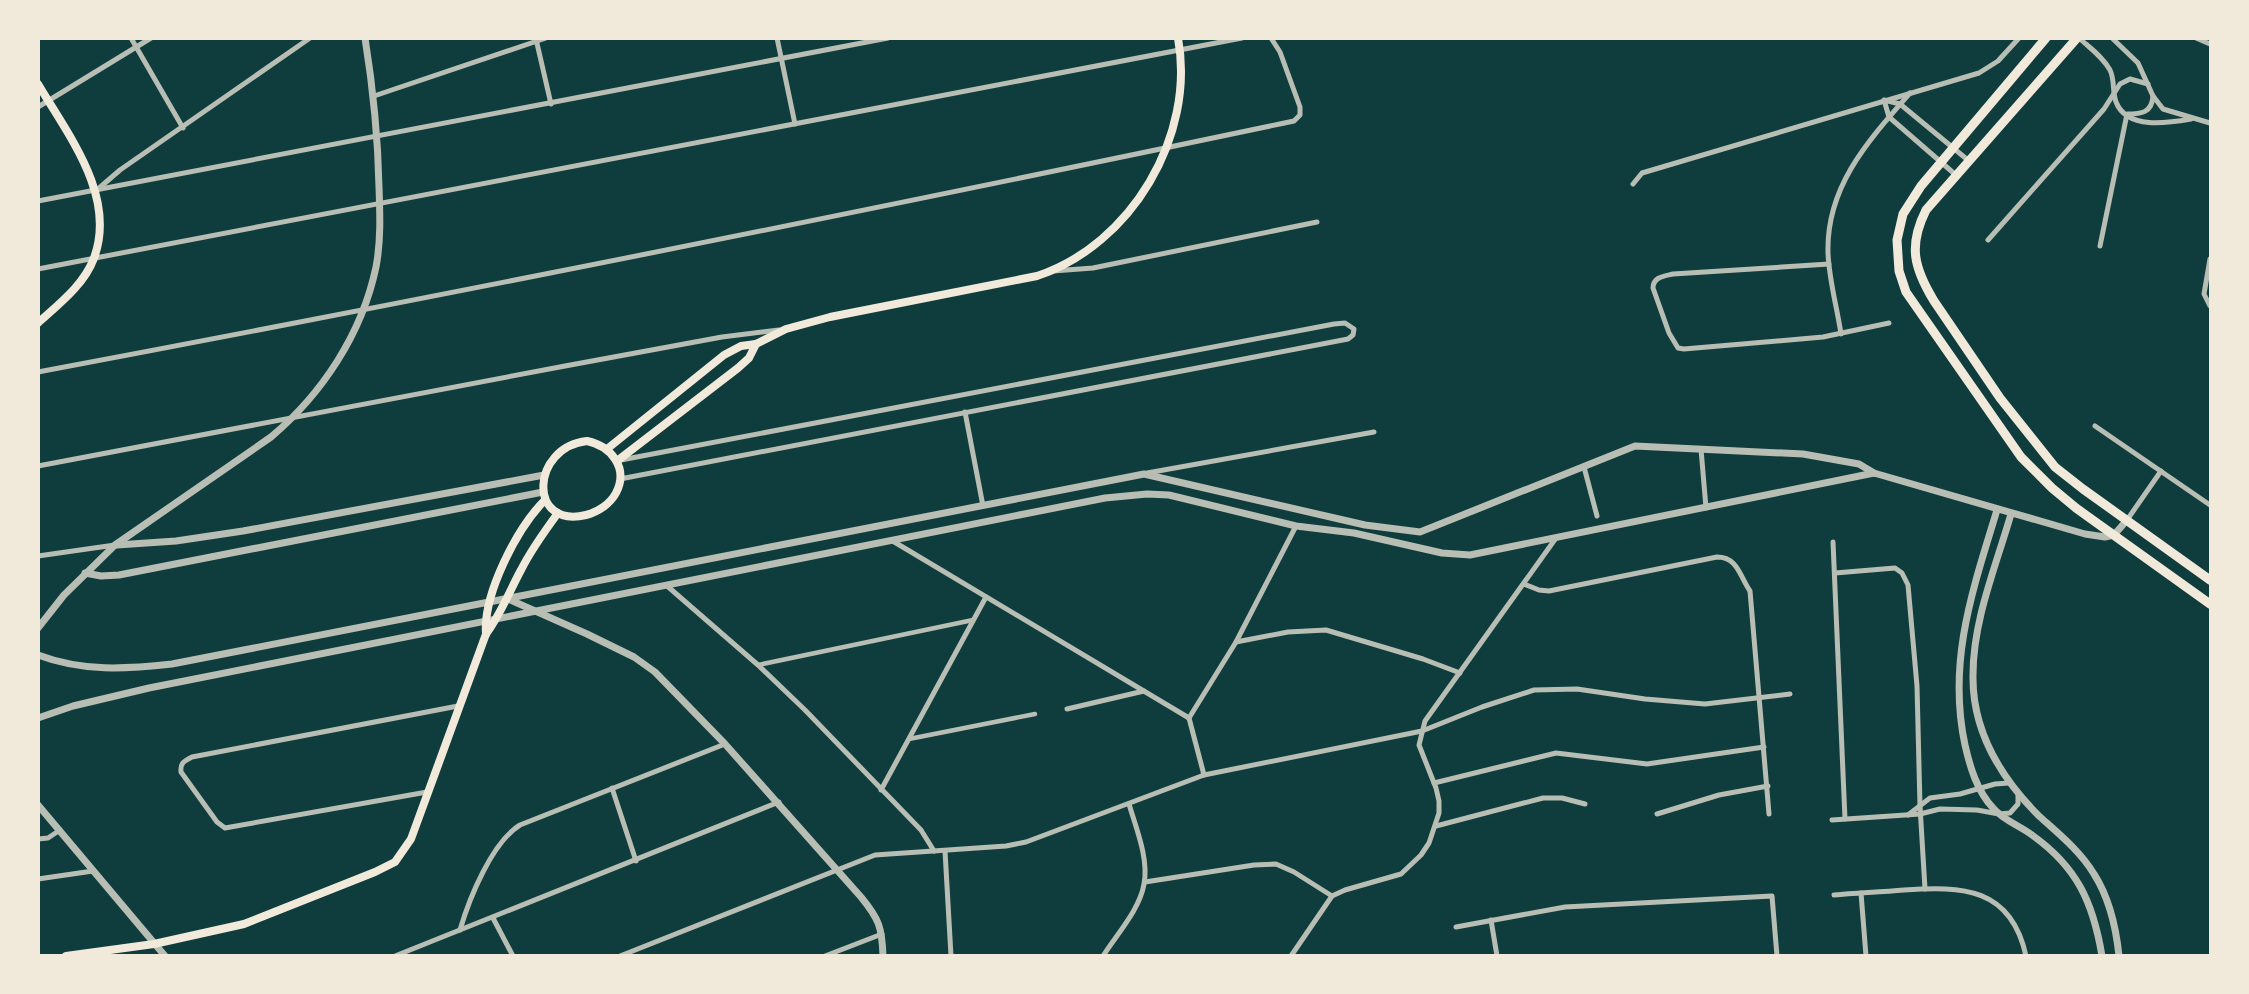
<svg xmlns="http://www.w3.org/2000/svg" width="2249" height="994" viewBox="0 0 2249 994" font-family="'Fira Sans Condensed',sans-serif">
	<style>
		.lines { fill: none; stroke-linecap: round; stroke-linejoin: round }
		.pedestrian { stroke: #b8beb3; stroke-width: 4.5 }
		.minor { stroke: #b8beb3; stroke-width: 5 }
		.tertiary { stroke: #b8beb3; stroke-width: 7 }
		.secondary { stroke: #f1e9da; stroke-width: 8 }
		.primary { stroke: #f1e9da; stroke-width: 9 }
	</style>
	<rect width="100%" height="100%" fill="#0f3d3e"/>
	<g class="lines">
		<g class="pedestrian">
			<path d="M758 665 973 620"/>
			<path d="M909 739 1035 714"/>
		</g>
		<g class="minor">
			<path d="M131 38 183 128"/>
			<path d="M777 38 795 124"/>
			<path d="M2079 38C2090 48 2103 57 2110 70 2115 80 2112 91 2116 102 2127 130 2168 123 2191 119"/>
			<path d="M2112 38 2138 63 2153 96 2163 109 2210 123"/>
			<path d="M2196 38 2210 44"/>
			<path d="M536 39 551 104"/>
			<path d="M374 96 546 38"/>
			<path d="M38 107 151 38"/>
			<path d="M1957 176 1889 117 1884 100 1900 104 1969 161"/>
			<path d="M1633 184 1642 173 1979 73 1998 61 2019 38"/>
			<path d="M98 189 120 170 310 38"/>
			<path d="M38 201 888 38"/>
			<path d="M1988 240 2104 109 2120 84 2130 79 2148 84"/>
			<path d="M2100 246 2127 114C2141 114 2152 113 2153 96"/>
			<path d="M2210 259 2204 294 2210 306"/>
			<path d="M1829 264 1673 274C1664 276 1653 277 1653 288L1669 333 1678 348 1684 349 1823 337 1889 323"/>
			<path d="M38 269 1242 38"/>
			<path d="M1053 271 1093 268 1317 222"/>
			<path d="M1841 334C1837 307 1829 280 1828 253 1826 186 1869 140 1910 93"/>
			<path d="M38 372C458 293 876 209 1294 121L1300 115V107L1280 52 1271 38"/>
			<path d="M965 412 983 506"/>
			<path d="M2095 426 2210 505"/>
			<path d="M1701 449 1706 508"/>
			<path d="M38 466 565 366 722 337 779 330"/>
			<path d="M1584 467 1597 516"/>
			<path d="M1147 473 1374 432"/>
			<path d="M620 479 1348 339 1353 335 1354 329 1345 323 1334 324 621 460"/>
			<path d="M2127 520 2161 471"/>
			<path d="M891 540 1189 718"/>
			<path d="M1833 542 1845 819"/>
			<path d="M38 556 115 545"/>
			<path d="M1835 573 1895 568 1902 573 1908 585 1917 686 1920 806 1925 889"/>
			<path d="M1524 584 1539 590 1549 591 1717 557C1738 557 1740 577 1750 591L1769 814"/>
			<path d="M666 585 758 665 805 710 921 830 934 851"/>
			<path d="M1236 642 1288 632 1326 630 1423 659 1460 673"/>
			<path d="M1067 709 1144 691"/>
			<path d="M1189 718 1236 642 1296 526"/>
			<path d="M1189 718 1204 775"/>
			<path d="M1434 783 1556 753 1647 764 1764 747"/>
			<path d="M612 788 636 861"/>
			<path d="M881 790 986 597"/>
			<path d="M427 792 225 828 217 822 181 772C180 763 184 761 192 757L458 706"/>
			<path d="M1657 814 1719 795 1768 786"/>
			<path d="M1908 815 1930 798 1960 794 1995 784 2009 783"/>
			<path d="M1832 820 1920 814 1940 809 1977 810 1999 814 2010 813 2018 804V793"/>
			<path d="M1436 826 1543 798H1562L1585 804"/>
			<path d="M38 839 48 838 60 830"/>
			<path d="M945 851 951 956"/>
			<path d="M38 879 93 871"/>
			<path d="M1145 882 1254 865 1276 864 1294 872 1332 896"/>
			<path d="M1861 893 1866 956"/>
			<path d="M1834 895C1858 893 1881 892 1904 890 1962 886 2011 887 2026 956"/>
			<path d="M493 918 513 956"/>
			<path d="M1491 920 1497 956"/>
			<path d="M1456 927 1565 907 1772 896 1777 956"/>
			<path d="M460 930C469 899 492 842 520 825L725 744"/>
			<path d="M395 956 779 802"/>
			<path d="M620 956 875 855 1006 846 1026 842 1204 775 1422 731 1482 707 1534 690 1577 689 1645 699 1705 704 1790 694"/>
			<path d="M825 956 882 934"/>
			<path d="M1103 956C1117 934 1140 909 1144 884 1149 859 1136 828 1129 804"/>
			<path d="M1291 956 1332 896 1345 890 1401 874 1421 855 1429 843 1439 813V801L1436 788 1419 745 1425 721 1556 538"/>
		</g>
		<g class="tertiary">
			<path d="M1997 510C1973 589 1947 661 1965 745 1970 767 1977 791 1993 808 2003 820 2020 826 2032 835 2077 867 2093 902 2102 956"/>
			<path d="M2011 514C1996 566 1973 620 1973 675 1972 731 2001 778 2039 816 2059 834 2080 851 2094 874 2110 899 2116 927 2119 956"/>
			<path d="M117 545 176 541 243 531 544 475"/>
			<path d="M85 573 101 576 119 575 543 492"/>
			<path d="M508 599 587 634 634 657 655 672 725 744 861 897C879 919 882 927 883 956"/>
			<path d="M38 628 64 595 115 545 271 437C322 394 362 334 376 267 381 241 380 214 379 187 378 137 373 88 365 38"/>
			<path d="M38 655C83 672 126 669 172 664L1144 474 1365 525 1420 532 1635 446 1803 454 1859 464 1874 473"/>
			<path d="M38 718 73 706 149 688 1105 498 1147 494 1169 495 1296 526 1354 533 1442 553 1470 555 1874 473 2085 534 2105 537 2114 535 2127 520"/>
			<path d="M38 805 165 956"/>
		</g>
		<g class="secondary">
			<path d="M38 84C68 135 117 196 94 258 84 285 59 304 38 323"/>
			<path d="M587 441C611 446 629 468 616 493 610 504 598 512 586 515 527 529 531 447 587 441Z"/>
			<path d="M607 449 724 355 741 346 756 344 786 329 830 317 1037 276C1131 245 1196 136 1178 38"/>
			<path d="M617 461 738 368 749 358 756 344"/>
			<path d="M486 634C483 594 517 528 545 500"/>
			<path d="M66 956 154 944 244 924 375 872 395 862 411 839 486 634C501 614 509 592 521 570 531 550 544 532 558 513"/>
		</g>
		<g class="primary">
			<path d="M2046 38 1921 186 1903 214 1897 240 1899 271 1906 292 2021 457 2052 488 2076 508 2210 604"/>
			<path d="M2077 38 1926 210C1908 246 1914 268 1934 301L2000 398 2055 467 2083 489 2210 580"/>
		</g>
	</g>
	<rect width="2249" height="994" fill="none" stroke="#f1e9da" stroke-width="80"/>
</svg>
